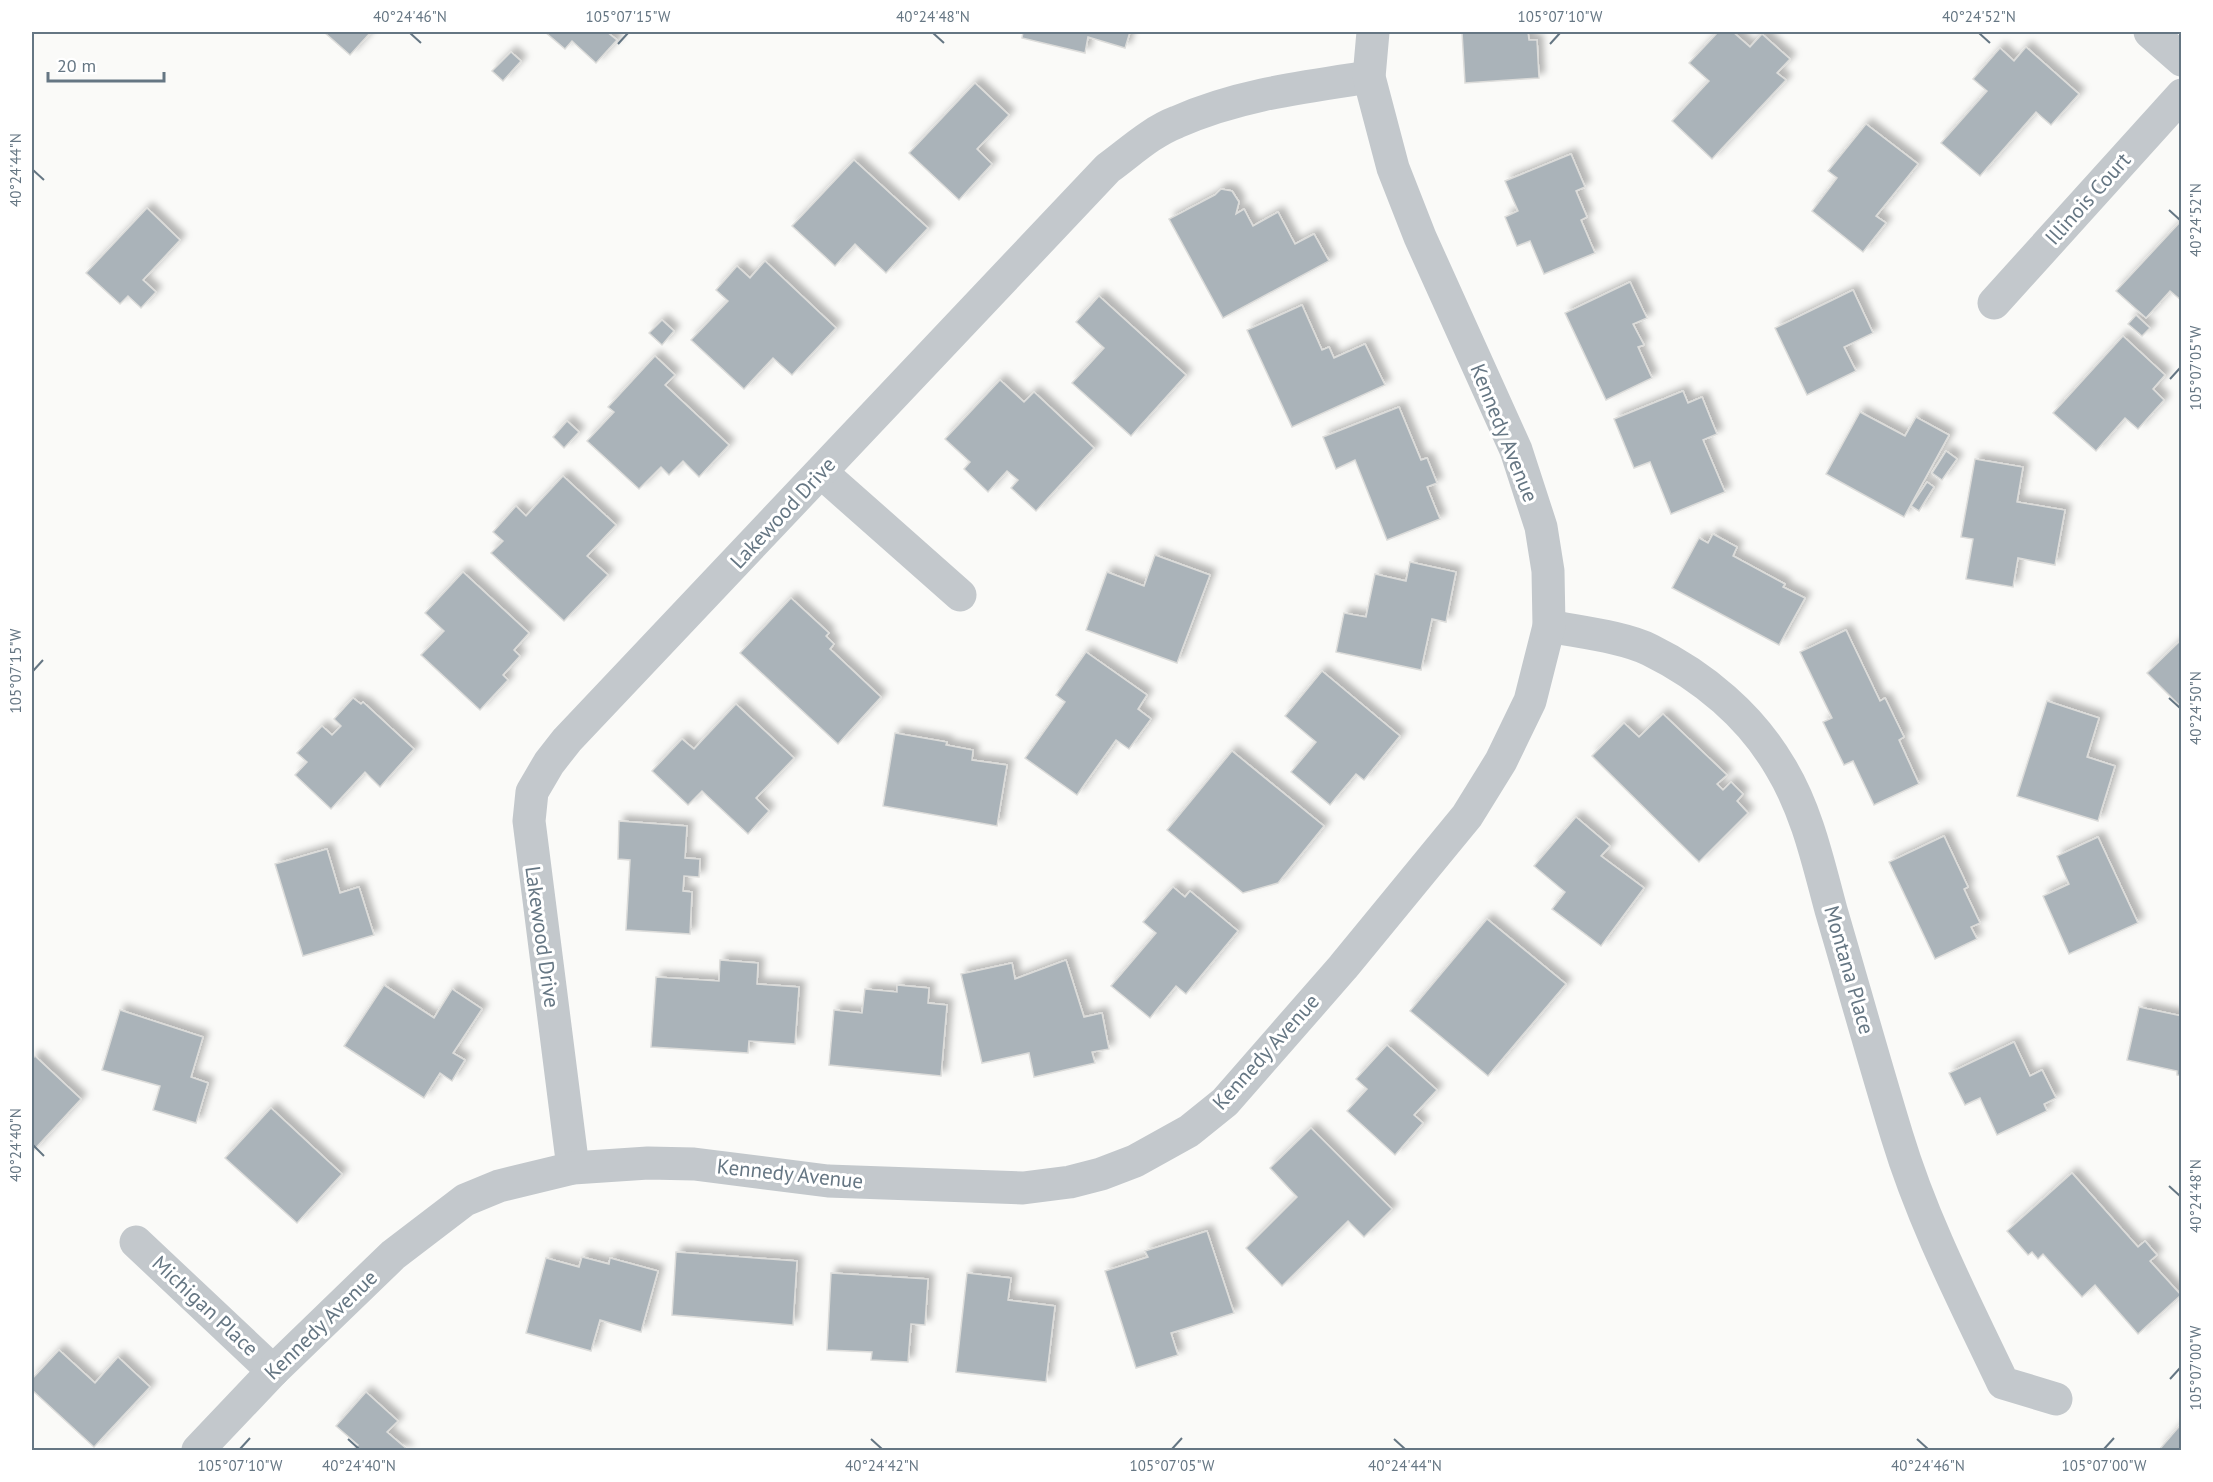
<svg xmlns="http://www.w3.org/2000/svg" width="2213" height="1482" viewBox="0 0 2213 1482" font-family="'PT Sans',sans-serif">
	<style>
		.building { fill: #aab3b9; stroke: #dcdcda; stroke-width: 1.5; filter: url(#shadow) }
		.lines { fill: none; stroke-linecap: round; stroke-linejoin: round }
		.minor { stroke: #c3c8cc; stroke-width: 33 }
		.ticks { fill: none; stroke: #657683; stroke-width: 2 }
		.labels { text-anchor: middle; stroke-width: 6; stroke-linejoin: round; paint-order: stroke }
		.street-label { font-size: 21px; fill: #657683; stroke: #fff }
		.neatline { fill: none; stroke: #657683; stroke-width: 2 }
		.ticks-label { font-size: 15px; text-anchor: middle; fill: #657683 }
	</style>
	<defs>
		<filter id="shadow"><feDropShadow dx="5.5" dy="-5.5" stdDeviation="3" flood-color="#0004"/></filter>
	</defs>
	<rect width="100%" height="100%" fill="#fafaf8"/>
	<g class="building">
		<path d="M324 32H371L350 55Z"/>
		<path d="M545 32H607L617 40 596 63 572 41 565 49Z"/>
		<path d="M1023 32H1130L1125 48 1088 37 1085 53 1022 38Z"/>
		<path d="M1462 32H1528L1529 40H1537L1539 78 1465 83Z"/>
		<path d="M1718 32H1733L1750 47 1762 34 1790 59 1777 73 1786 80 1712 159 1672 121 1709 81 1689 63Z"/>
		<path d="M2026 47 2079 94 2051 125 2036 112 1980 176 1941 143 1987 91 1973 79 2000 48 2014 61Z"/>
		<path d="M511 52 521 61 503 81 492 71Z"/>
		<path d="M975 83 1009 115 977 149 992 164 959 200 909 153Z"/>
		<path d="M1866 124 1918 164 1876 216 1886 223 1863 252 1812 211 1837 178 1828 171Z"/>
		<path d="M1571 154 1585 187 1576 191 1587 217 1581 220 1595 253 1544 274 1530 241 1517 246 1505 217 1518 211 1505 181Z"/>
		<path d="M854 160 928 228 886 273 855 244 835 266 792 226Z"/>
		<path d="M1221 189 1232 191 1239 202 1236 214 1244 209 1253 226 1278 212 1295 244 1314 234 1329 261 1223 318 1169 219 1215 195Z"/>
		<path d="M147 208 180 240 143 280 156 292 141 308 128 296 120 304 86 273Z"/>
		<path d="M2181 221 2182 301 2170 291 2146 318 2116 291Z"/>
		<path d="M765 261 836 328 792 375 773 358 744 389 691 340 728 301 716 290 737 266 750 278Z"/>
		<path d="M1630 282 1647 318 1633 324 1644 345 1638 347 1652 378 1606 400 1565 313Z"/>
		<path d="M1853 290 1873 333 1844 347 1856 371 1807 395 1775 328Z"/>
		<path d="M1099 296 1186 375 1131 436 1072 383 1104 348 1076 322Z"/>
		<path d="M1302 305 1322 350 1329 347 1334 358 1365 344 1385 385 1292 427 1247 330Z"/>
		<path d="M2136 315 2150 328 2142 336 2128 324Z"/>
		<path d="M662 320 674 331 662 345 649 333Z"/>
		<path d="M2123 336 2165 375 2153 389 2164 400 2138 429 2125 418 2096 451 2053 413Z"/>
		<path d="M655 356 675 375 665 385 729 445 699 477 683 461 669 475 661 467 639 489 587 441 614 412 608 407Z"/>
		<path d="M1000 380 1024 402 1034 392 1094 448 1036 511 1011 488 1018 480 1007 471 988 492 964 469 970 462 945 439Z"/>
		<path d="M1683 391 1688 403 1702 397 1717 434 1703 440 1725 492 1671 514 1650 462 1634 468 1614 419Z"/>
		<path d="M1399 407 1421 460 1427 458 1437 483 1427 487 1440 519 1387 540 1355 460 1336 469 1323 437Z"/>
		<path d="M1860 412 1905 436 1916 417 1949 435 1904 517 1826 474Z"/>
		<path d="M567 421 579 432 564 448 553 437Z"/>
		<path d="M1946 451 1957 459 1942 480 1932 473Z"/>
		<path d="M1975 459 2023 467 2017 502 2065 510 2055 565 2018 558 2013 587 1966 579 1973 539 1961 537Z"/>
		<path d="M563 476 616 525 587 556 608 575 564 621 491 553 503 541 493 532 516 506 526 516Z"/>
		<path d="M1927 482 1934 487 1919 511 1911 506Z"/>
		<path d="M1713 534 1737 547 1733 556 1785 584 1783 587 1805 598 1779 645 1672 588 1699 538 1708 543Z"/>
		<path d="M1155 555 1210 575 1177 663 1086 630 1107 572 1144 586Z"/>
		<path d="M1410 562 1456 572 1446 622 1432 619 1421 670 1336 652 1344 613 1366 617 1375 574 1406 581Z"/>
		<path d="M463 572 529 633 514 650 520 656 503 675 508 680 480 710 421 655 444 631 425 613Z"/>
		<path d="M791 598 829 633 826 636 834 644 830 649 881 697 838 744 740 653Z"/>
		<path d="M1846 630 1880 701 1885 698 1904 737 1899 740 1919 784 1874 805 1853 761 1844 765 1823 722 1832 718 1800 652Z"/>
		<path d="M2182 639V708L2147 673Z"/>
		<path d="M1086 652 1147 695 1138 709 1151 719 1129 749 1116 740 1077 795 1025 758 1065 702 1056 695Z"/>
		<path d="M1322 671 1400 736 1364 780 1356 774 1330 805 1291 772 1316 742 1285 716Z"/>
		<path d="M353 698 361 704 363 702 414 749 380 787 365 772 331 809 295 775 307 762 297 753 322 726 332 735 341 726 334 719Z"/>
		<path d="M2047 701 2099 718 2087 757 2115 766 2098 821 2017 796Z"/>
		<path d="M736 704 794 758 756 798 769 811 748 834 702 791 688 805 652 771 682 739 694 749Z"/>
		<path d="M1663 714 1727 775 1717 784 1723 790 1731 782 1743 794 1737 801 1748 813 1699 862 1592 756 1624 723 1639 737Z"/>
		<path d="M895 733 947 742 946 745 973 750 972 760 1007 765 997 826 883 806Z"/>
		<path d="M1232 751 1324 826 1278 883 1243 893 1167 830Z"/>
		<path d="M1576 817 1610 846 1601 856 1644 888 1601 946 1552 909 1565 892 1534 866Z"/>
		<path d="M619 821 687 826 685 858 700 859 699 877 684 876 683 891 692 892 690 934 626 930 630 860 618 859Z"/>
		<path d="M1944 836 1968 887 1964 889 1980 923 1971 927 1977 939 1935 959 1889 862Z"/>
		<path d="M2098 837 2138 923 2069 954 2043 896 2069 884 2057 856Z"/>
		<path d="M327 849 340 893 359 887 374 935 303 956 275 864Z"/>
		<path d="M1173 887 1185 897 1190 891 1238 931 1186 994 1176 986 1150 1018 1111 986 1156 933 1143 922Z"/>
		<path d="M1487 919 1566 984 1488 1076 1410 1011Z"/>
		<path d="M720 960 758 963 757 984 799 987 795 1044 749 1041 748 1053 651 1047 656 977 719 981Z"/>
		<path d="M1066 960 1084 1017 1102 1013 1109 1049 1092 1052 1095 1063 1034 1077 1029 1053 982 1063 961 974 1012 963 1015 979Z"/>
		<path d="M384 985 434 1018 452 989 482 1009 453 1053 465 1060 452 1081 440 1073 424 1098 344 1046Z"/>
		<path d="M897 985 929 988 928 1003 947 1005 941 1076 829 1065 834 1010 862 1013 865 989 897 992Z"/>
		<path d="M2139 1007 2182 1016V1076L2177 1075V1071L2127 1060Z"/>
		<path d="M120 1010 203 1037 191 1077 208 1083 196 1123 153 1110 160 1086 102 1070Z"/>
		<path d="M2014 1042 2030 1076 2042 1070 2056 1098 2044 1104 2047 1111 1997 1135 1980 1098 1965 1105 1949 1073Z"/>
		<path d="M1387 1045 1437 1090 1414 1115 1423 1123 1395 1155 1347 1111 1367 1089 1356 1079Z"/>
		<path d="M35 1056 81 1099 32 1152V1059Z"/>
		<path d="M271 1108 342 1174 297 1223 225 1158Z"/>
		<path d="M1311 1128 1392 1209 1364 1237 1348 1221 1282 1286 1246 1248 1297 1197 1270 1168Z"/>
		<path d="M2072 1173 2138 1247 2145 1241 2157 1255 2150 1261 2181 1295 2138 1334 2095 1285 2082 1297 2043 1254 2038 1259 2032 1252 2028 1255 2007 1231Z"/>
		<path d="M1207 1231 1234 1313 1171 1333 1178 1355 1136 1368 1105 1271 1148 1257 1145 1251Z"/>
		<path d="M676 1252 797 1261 793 1325 672 1315Z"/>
		<path d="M582 1257 609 1264 610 1258 658 1271 641 1332 600 1320 591 1351 526 1333 546 1258 579 1267Z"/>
		<path d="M831 1273 928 1279 925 1325 911 1324 908 1362 871 1360 872 1352 827 1350Z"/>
		<path d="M967 1273 1011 1278 1008 1300 1055 1306 1046 1382 956 1372Z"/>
		<path d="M59 1350 95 1383 118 1357 150 1387 94 1447 32 1390V1379Z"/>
		<path d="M366 1392 398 1421 387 1432 408 1450H353L358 1445 336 1426Z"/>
		<path d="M2182 1423V1450H2159Z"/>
	</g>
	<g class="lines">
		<g class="minor">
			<path d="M2150 32 2182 60"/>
			<path d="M1994 303 2182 95"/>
			<path d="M821 472 960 595"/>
			<path d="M1549 626C1579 632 1624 637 1650 650 1703 676 1751 716 1781 768 1807 811 1818 862 1831 910 1853 985 1874 1061 1897 1136 1923 1222 1965 1303 2003 1383L2056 1399"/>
			<path d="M573 1168 529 821 532 792 549 763 567 740 1108 168C1130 152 1151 132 1177 122 1238 95 1303 87 1369 77"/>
			<path d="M136 1242 273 1371"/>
			<path d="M198 1450 273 1371 393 1255 465 1200 499 1186 573 1168 648 1163 694 1164 828 1181 1023 1188 1070 1182 1101 1174 1135 1161 1189 1131 1225 1102 1343 967 1467 816 1501 761 1530 701 1549 626 1548 571 1541 527 1516 450 1420 237 1393 168 1369 77 1373 32"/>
		</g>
	</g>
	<path class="ticks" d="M410 33 421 43M933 33 944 43M1979 33 1990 43M618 44 628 33M1550 44 1560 33M33 170 44 180M2169 210 2180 220M2170 379 2180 368M33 671 43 660M2169 698 2180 708M33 1145 44 1156M2169 1186 2180 1196M2170 1379 2180 1368M348 1439 359 1449M871 1439 882 1449M1394 1439 1405 1449M1917 1439 1928 1449M240 1449 250 1438M1172 1449 1182 1438M2104 1449 2114 1438"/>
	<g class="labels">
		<g class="street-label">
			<text transform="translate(2088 199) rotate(-48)" y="7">Illinois Court</text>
			<text transform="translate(1504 433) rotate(68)" y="7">Kennedy Avenue</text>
			<text transform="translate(783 513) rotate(-47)" y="7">Lakewood Drive</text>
			<text transform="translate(542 937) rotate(82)" y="7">Lakewood Drive</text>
			<text transform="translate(1849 970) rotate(74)" y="7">Montana Place</text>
			<text transform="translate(1266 1052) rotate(-48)" y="7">Kennedy Avenue</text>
			<text transform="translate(790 1174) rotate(6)" y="7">Kennedy Avenue</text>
			<text transform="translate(205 1306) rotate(43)" y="7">Michigan Place</text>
			<text transform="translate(321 1325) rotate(-44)" y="7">Kennedy Avenue</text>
		</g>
	</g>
	<rect width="2213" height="1482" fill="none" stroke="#ffffff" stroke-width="66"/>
	<path d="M48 72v9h116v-9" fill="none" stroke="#657683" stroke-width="3"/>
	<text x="57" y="72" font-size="18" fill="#657683" stroke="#ffffff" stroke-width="4.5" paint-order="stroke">20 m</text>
	<rect x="33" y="33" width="2147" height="1416" class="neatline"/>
	<g class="ticks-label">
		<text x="410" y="22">40°24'46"N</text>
		<text x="628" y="22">105°07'15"W</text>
		<text x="933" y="22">40°24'48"N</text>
		<text x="1560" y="22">105°07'10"W</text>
		<text x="1979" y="22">40°24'52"N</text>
		<text transform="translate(16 170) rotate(-90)" y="5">40°24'44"N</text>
		<text transform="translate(2196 220) rotate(-90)" y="5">40°24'52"N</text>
		<text transform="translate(2196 368) rotate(-90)" y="5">105°07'05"W</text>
		<text transform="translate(16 671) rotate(-90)" y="5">105°07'15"W</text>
		<text transform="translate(2196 708) rotate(-90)" y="5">40°24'50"N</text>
		<text transform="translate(16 1145) rotate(-90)" y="5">40°24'40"N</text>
		<text transform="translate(2196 1196) rotate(-90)" y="5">40°24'48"N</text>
		<text transform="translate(2196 1368) rotate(-90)" y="5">105°07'00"W</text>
		<text x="240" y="1471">105°07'10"W</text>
		<text x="359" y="1471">40°24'40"N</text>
		<text x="882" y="1471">40°24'42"N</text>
		<text x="1172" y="1471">105°07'05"W</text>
		<text x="1405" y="1471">40°24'44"N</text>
		<text x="1928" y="1471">40°24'46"N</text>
		<text x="2104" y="1471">105°07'00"W</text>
	</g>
</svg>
